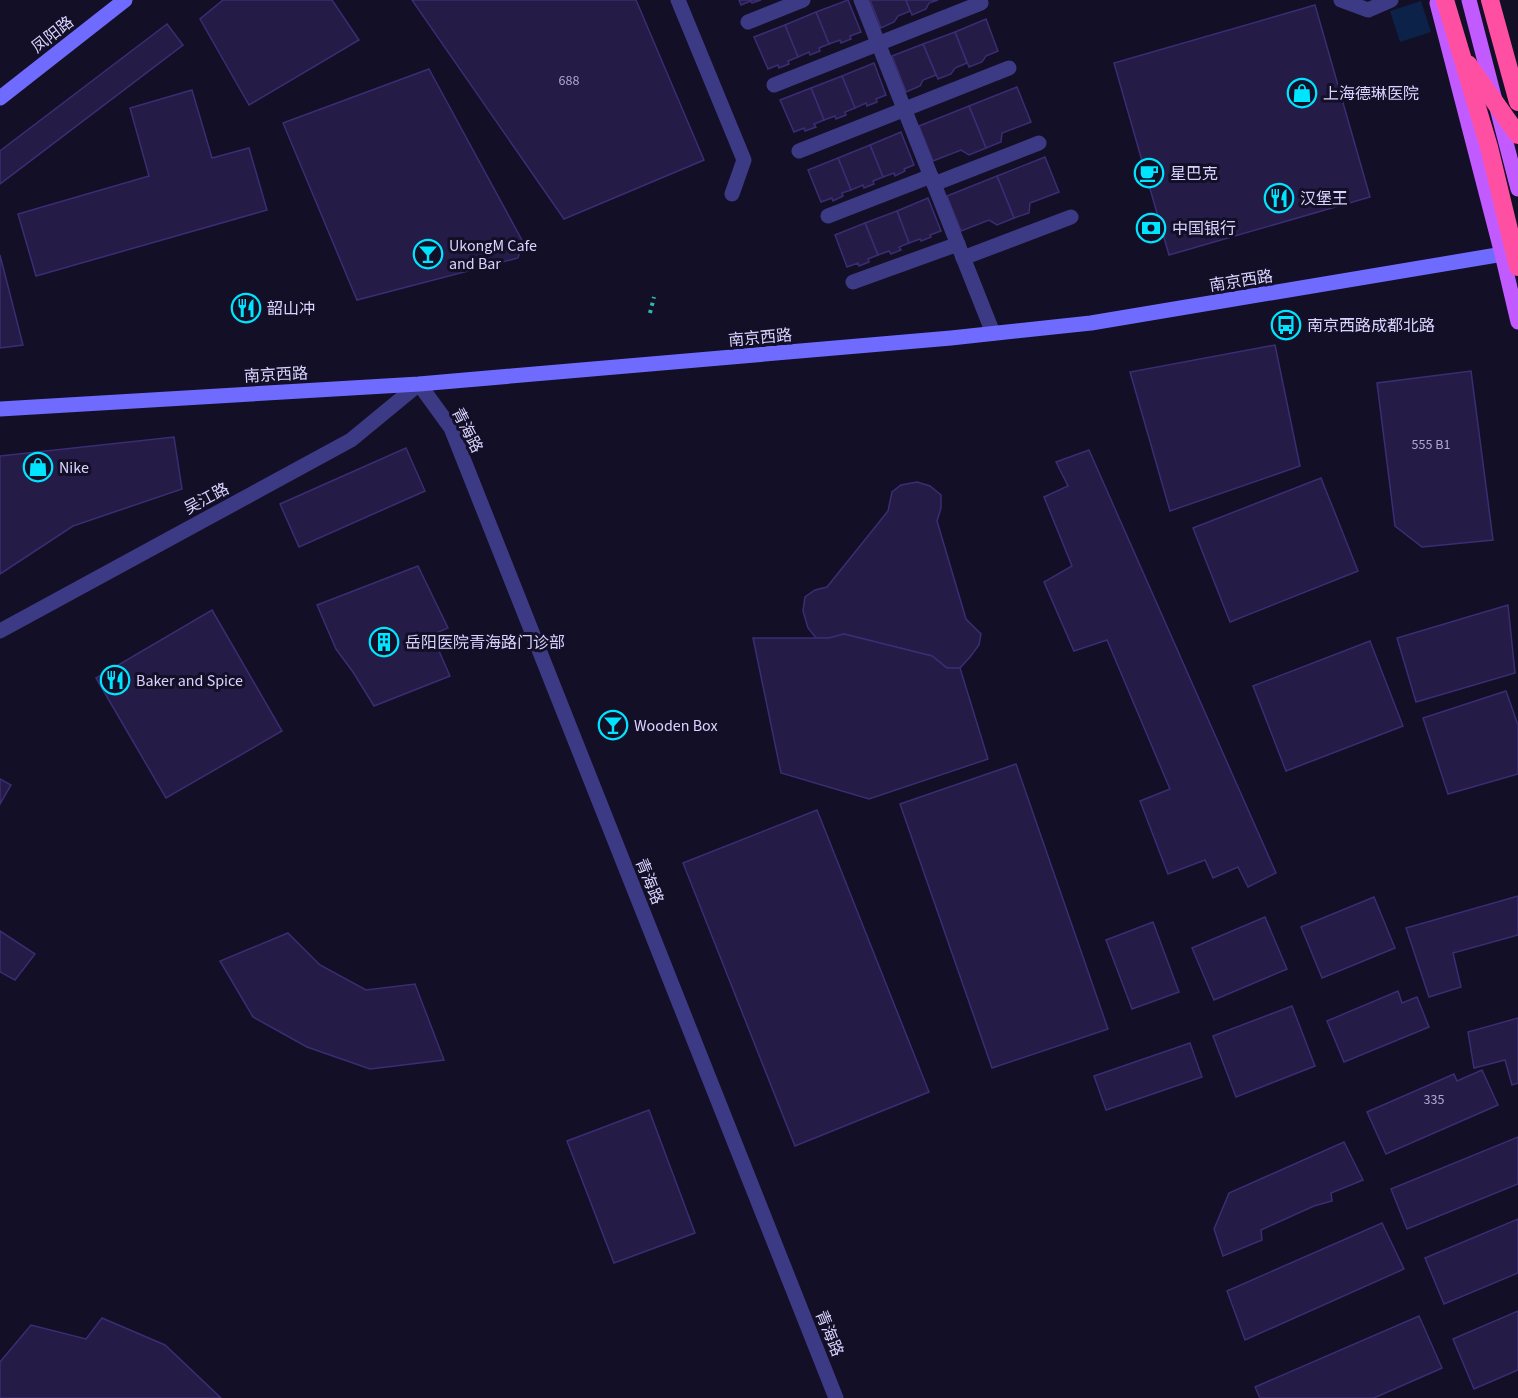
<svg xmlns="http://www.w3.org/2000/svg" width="1518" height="1398" viewBox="0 0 1518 1398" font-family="'Source Sans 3','Noto Sans SC',sans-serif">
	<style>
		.water { fill: #0c2248 }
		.building { fill: #241b47; stroke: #3b2d73; stroke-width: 1.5 }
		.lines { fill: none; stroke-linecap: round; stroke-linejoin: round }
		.path { stroke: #2fb8b0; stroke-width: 4; stroke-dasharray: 3 4.5; stroke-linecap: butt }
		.lane { stroke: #3d3a85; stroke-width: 15 }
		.street { stroke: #3d3a85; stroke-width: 15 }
		.secondary { stroke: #6f6bff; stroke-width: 15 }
		.primary { stroke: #c25bff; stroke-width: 15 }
		.highway { stroke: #ff4fa3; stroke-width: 18 }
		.highway-bridge { stroke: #ff4fa3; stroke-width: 18 }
		.labels { text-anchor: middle; stroke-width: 6; stroke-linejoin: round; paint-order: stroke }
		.number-label { font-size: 14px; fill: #aca6d1 }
		.street-label { font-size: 16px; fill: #d9d4ff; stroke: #130f26 }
		.poi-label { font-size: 16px; fill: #d9d4ff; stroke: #130f26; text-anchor: start }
	</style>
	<rect width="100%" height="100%" fill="#130f26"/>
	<path class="water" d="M1421 1 1431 32 1400 42 1390 11Z"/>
	<g class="building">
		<path d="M223 0H332L359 40 249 105 200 19Z"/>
		<path d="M412 0H636L704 160 564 219Z"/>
		<path d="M739 0H761L752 3 751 1 741 5Z"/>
		<path d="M848 0 861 32 850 36 851 39 841 43 840 40 829 44 816 12Z"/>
		<path d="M870 0H906L910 11 898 16 894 22 881 28Z"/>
		<path d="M906 0H938L929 3 926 9 912 15Z"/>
		<path d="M1315 5 1370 197 1169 255 1114 63Z"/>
		<path d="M816 12 829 44 819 48 820 51 810 55 809 52 798 57 785 25Z"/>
		<path d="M986 19 998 51 986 56 982 62 969 67 955 32Z"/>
		<path d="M167 24 183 45 0 184V151Z"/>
		<path d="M785 25 798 57 788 61 789 64 779 68 778 65 768 69 754 37Z"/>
		<path d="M955 32 967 63 955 68 951 74 938 79 923 44Z"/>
		<path d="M923 44 936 75 923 80 920 86 906 92 892 56Z"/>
		<path d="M874 63 886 95 876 99 877 102 867 106 866 103 855 108 842 76Z"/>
		<path d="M429 69 523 242 518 258 357 300 283 123Z"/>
		<path d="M842 76 855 108 845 112 846 115 836 119 835 116 824 120 811 88Z"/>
		<path d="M1017 87 1031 122 1002 133 1001 142 986 148 969 106Z"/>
		<path d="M811 88 824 120 814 124 816 127 805 131 804 128 794 132 780 100Z"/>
		<path d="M192 90 212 158 249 148 267 210 36 276 18 214 149 176 130 108Z"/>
		<path d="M969 106 986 148 969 155 961 150 933 161 919 126Z"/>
		<path d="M901 132 914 165 904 169 905 171 895 176 894 173 883 177 870 145Z"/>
		<path d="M870 145 883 177 873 181 874 184 864 188 863 185 851 190 838 158Z"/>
		<path d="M1045 157 1059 192 1030 203 1029 213 1014 218 997 176Z"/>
		<path d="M838 158 851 190 842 193 843 196 833 201 832 198 821 202 808 170Z"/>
		<path d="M997 176 1014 218 997 225 989 220 961 231 947 196Z"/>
		<path d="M928 198 941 231 930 235 931 237 921 241 920 239 909 243 897 211Z"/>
		<path d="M897 211 909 243 899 247 901 250 891 254 889 251 878 255 865 223Z"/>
		<path d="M865 223 878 255 868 259 869 262 859 266 858 263 847 267 835 235Z"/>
		<path d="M0 255 23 345 0 348Z"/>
		<path d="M1275 345 1300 466 1170 511 1130 372Z"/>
		<path d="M1471 371 1493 540 1422 547 1395 526 1377 383Z"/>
		<path d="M174 437 182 489 73 526 0 574V456Z"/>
		<path d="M406 448 425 491 299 547 280 504Z"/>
		<path d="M1089 450 1276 873 1248 887 1238 867 1213 878 1205 860 1168 874 1140 801 1170 789 1107 640 1074 651 1044 582 1072 566 1044 497 1068 486 1056 462Z"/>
		<path d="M1321 478 1358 571 1230 622 1193 528Z"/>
		<path d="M917 482 930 486 941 495V508L937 521 966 619 981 634 979 645 970 657 960 668H947L932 656 844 634 829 638H816L808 628 803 611 805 597 815 590 827 587 888 511 892 492 901 485Z"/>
		<path d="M418 566 448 628 432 635 450 676 374 706 353 672 336 649 317 605Z"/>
		<path d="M1508 605 1515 673 1416 702 1397 638Z"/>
		<path d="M212 610 282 731 166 798 96 678Z"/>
		<path d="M844 634 932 656 947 668H960L988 759 869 799 781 773 753 638H829Z"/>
		<path d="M1370 641 1403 726 1286 771 1253 686Z"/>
		<path d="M1506 691 1518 725V774L1448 794 1423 718Z"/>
		<path d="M1016 764 1108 1029 992 1068 900 804Z"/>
		<path d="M0 779 11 785 0 804Z"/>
		<path d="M817 810 929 1092 795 1146 683 863Z"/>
		<path d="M1518 896V935L1453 953 1461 987 1429 997 1406 928Z"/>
		<path d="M1374 897 1395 948 1322 978 1301 927Z"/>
		<path d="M1265 917 1287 969 1214 1000 1192 948Z"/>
		<path d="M1153 922 1179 992 1132 1009 1106 940Z"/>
		<path d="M0 931 35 954 15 980 0 972Z"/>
		<path d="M288 933 320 965 366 990 415 984 444 1060 370 1069 307 1047 253 1017 220 961Z"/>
		<path d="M1398 991 1402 1003 1417 997 1429 1027 1344 1062 1327 1021Z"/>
		<path d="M1292 1006 1315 1066 1236 1097 1213 1036Z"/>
		<path d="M1518 1018V1083L1512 1085 1505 1060 1474 1068 1468 1032Z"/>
		<path d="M1190 1043 1202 1077 1106 1110 1094 1076Z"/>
		<path d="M1482 1070 1498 1105 1386 1154 1367 1112 1454 1074 1457 1081Z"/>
		<path d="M649 1110 695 1233 614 1263 567 1141Z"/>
		<path d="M1518 1137V1184L1407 1229 1391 1189Z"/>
		<path d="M1344 1142 1363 1180 1331 1193 1332 1201 1314 1206 1261 1230 1262 1240 1223 1256 1214 1229 1229 1193Z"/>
		<path d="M1518 1219V1273L1444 1304 1425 1258Z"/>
		<path d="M1382 1223 1404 1269 1245 1340 1227 1291Z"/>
		<path d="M1518 1311V1370L1474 1389 1453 1339Z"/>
		<path d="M1419 1316 1442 1368 1374 1398H1260L1255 1387Z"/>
		<path d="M102 1318 165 1345 221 1398H0V1362L31 1325 86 1339Z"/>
	</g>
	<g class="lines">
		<path class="path" d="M650 313 654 297"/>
		<g class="lane">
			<path d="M678 0 744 160 732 194"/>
			<path d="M861 0 993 333"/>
			<path d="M748 22 803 0"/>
			<path d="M774 85 981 3"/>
			<path d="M799 151 1009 68"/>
			<path d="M934 184 1039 143"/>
			<path d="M828 216 931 176"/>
			<path d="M963 258 1071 217"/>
			<path d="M853 282 958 244"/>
		</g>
		<g class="street">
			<path d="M1341 0 1368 10 1391 0"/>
			<path d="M0 631 351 440 419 384 451 428 836 1398"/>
		</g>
		<g class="secondary">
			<path d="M0 98 125 0"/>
			<path d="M0 409 419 384 951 338 1091 323 1515 252"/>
		</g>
		<g class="primary">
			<path d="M1469 0 1518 189"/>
			<path d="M1437 3 1502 254 1518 322"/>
		</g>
		<path class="highway" d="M1490 0 1518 102"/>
		<g class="highway-bridge">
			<path d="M1445 0 1489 147 1518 267"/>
			<path d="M1468 64 1518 135"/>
		</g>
	</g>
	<defs>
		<g id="shop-ring" transform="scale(1.5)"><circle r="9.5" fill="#130f26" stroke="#00e5ff" stroke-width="1.5"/><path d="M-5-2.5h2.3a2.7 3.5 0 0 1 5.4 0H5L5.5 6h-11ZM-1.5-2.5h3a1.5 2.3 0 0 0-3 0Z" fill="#00e5ff"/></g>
		<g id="cafe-ring" transform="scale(1.5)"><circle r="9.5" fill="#130f26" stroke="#00e5ff" stroke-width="1.5"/><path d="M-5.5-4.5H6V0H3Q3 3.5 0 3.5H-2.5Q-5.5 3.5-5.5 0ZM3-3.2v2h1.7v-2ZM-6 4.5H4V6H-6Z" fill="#00e5ff"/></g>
		<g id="restaurant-ring" transform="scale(1.5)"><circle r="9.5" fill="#130f26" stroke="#00e5ff" stroke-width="1.5"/><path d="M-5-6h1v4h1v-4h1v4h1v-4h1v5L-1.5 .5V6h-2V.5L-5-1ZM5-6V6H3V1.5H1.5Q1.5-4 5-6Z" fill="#00e5ff"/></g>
		<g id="bank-ring" transform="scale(1.5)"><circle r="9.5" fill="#130f26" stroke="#00e5ff" stroke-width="1.5"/><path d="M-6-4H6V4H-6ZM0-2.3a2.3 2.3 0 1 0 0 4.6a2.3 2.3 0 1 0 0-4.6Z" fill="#00e5ff"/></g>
		<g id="bar-ring" transform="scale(1.5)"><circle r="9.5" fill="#130f26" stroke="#00e5ff" stroke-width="1.5"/><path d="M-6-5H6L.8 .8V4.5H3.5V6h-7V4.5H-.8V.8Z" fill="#00e5ff"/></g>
		<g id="bus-ring" transform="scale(1.5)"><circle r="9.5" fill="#130f26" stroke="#00e5ff" stroke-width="1.5"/><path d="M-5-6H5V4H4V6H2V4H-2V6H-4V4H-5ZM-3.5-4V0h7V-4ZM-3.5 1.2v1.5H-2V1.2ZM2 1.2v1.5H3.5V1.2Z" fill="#00e5ff"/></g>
		<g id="building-ring" transform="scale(1.5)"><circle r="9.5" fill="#130f26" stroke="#00e5ff" stroke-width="1.5"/><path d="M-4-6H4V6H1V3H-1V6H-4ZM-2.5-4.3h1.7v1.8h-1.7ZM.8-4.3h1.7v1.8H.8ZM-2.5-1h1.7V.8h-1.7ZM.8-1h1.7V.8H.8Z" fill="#00e5ff"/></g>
	</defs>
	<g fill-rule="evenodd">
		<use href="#shop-ring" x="1302" y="93"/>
		<use href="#cafe-ring" x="1149" y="173"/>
		<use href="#restaurant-ring" x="1279" y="198"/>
		<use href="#bank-ring" x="1151" y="228"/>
		<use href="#bar-ring" x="428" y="254"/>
		<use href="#restaurant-ring" x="246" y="308"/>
		<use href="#bus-ring" x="1286" y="325"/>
		<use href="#shop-ring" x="38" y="467"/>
		<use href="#building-ring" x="384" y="642"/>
		<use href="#restaurant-ring" x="115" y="680"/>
		<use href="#bar-ring" x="613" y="725"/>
	</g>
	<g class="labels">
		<g class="number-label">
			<text x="569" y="85">688</text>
			<text x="1431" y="449">555 B1</text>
			<text x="1434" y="1104">335</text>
		</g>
		<g class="street-label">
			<text transform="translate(52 34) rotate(-38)" y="6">凤阳路</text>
			<text transform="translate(1241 280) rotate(-9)" y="6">南京西路</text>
			<text transform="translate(760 337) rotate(-5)" y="6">南京西路</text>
			<text transform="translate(276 374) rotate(-3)" y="6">南京西路</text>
			<text transform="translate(468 430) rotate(63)" y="6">青海路</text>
			<text transform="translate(206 498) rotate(-28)" y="6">吴江路</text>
			<text transform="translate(650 881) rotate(68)" y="6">青海路</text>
			<text transform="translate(830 1333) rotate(68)" y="6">青海路</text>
		</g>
		<g class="poi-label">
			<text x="1323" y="99">上海德琳医院</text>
			<text x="1170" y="179">星巴克</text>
			<text x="1300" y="204">汉堡王</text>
			<text x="1172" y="234">中国银行</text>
			<text x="449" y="251">UkongM Cafe<tspan x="449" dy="18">and Bar</tspan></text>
			<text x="267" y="314">韶山冲</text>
			<text x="1307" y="331">南京西路成都北路</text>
			<text x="59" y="473">Nike</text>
			<text x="405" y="648">岳阳医院青海路门诊部</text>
			<text x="136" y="686">Baker and Spice</text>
			<text x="634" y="731">Wooden Box</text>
		</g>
	</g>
</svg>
